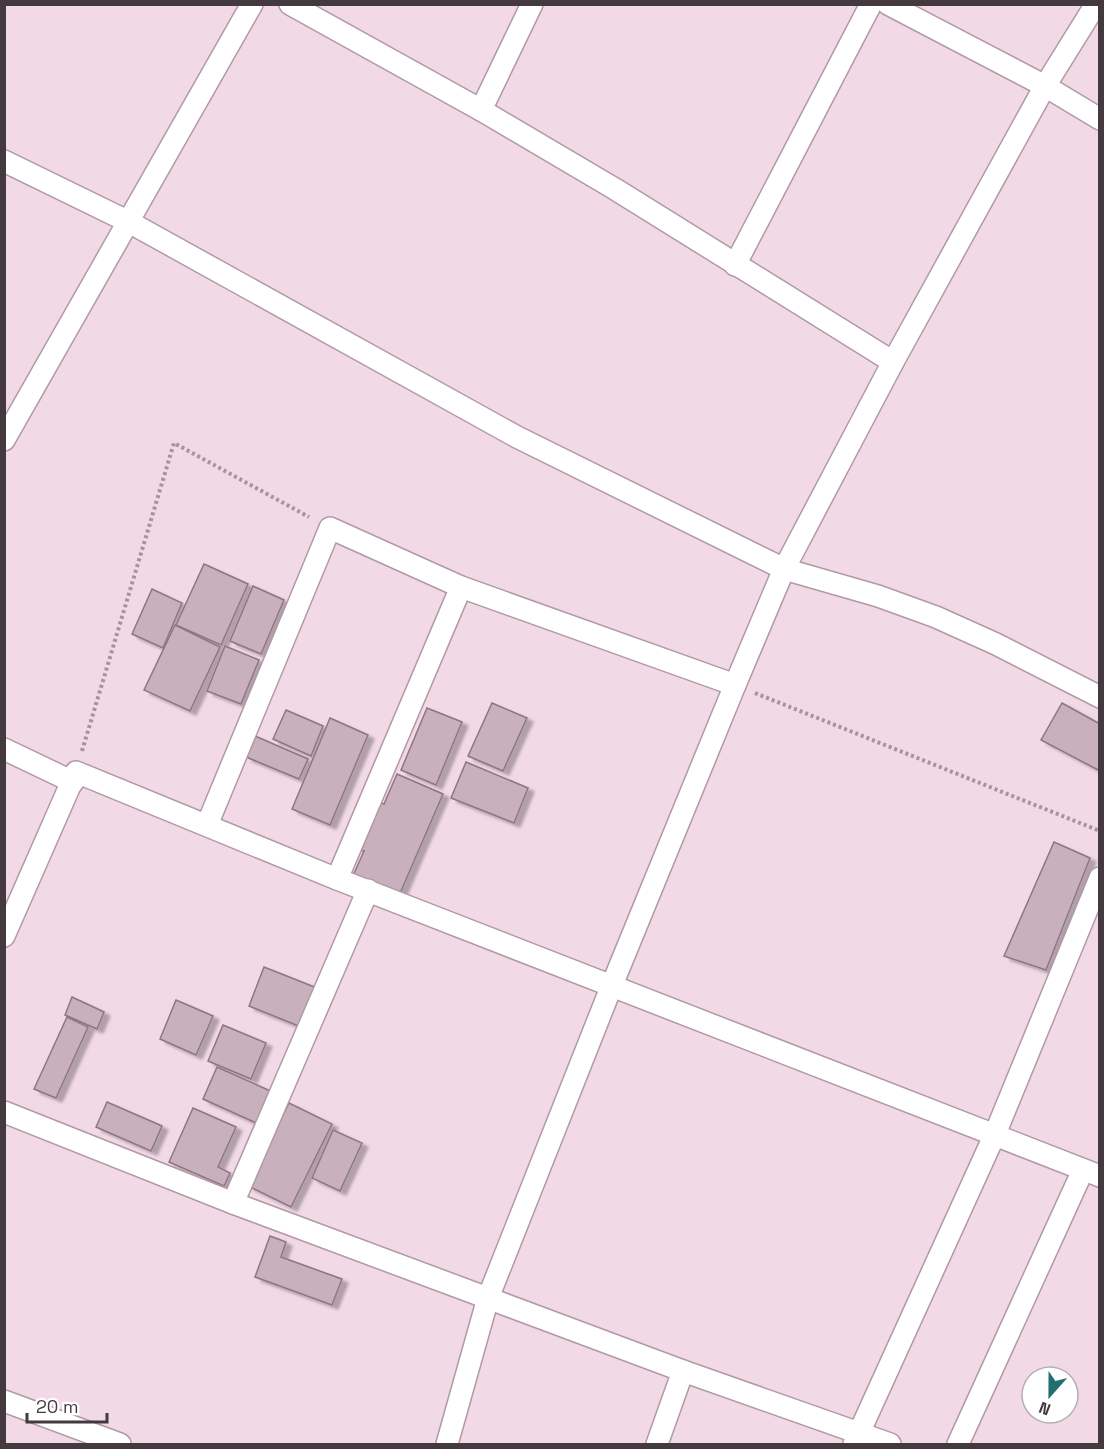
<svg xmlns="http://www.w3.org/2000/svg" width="1104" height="1449" viewBox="0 0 1104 1449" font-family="'Space Grotesk',sans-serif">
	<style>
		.building { fill: #c8b0bc; stroke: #8d7782; stroke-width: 1.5; filter: url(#shadow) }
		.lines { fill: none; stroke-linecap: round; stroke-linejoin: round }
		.minor-casing { stroke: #b199a5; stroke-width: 24 }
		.path { stroke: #a6949d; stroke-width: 4; stroke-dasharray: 3 3; stroke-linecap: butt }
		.minor { stroke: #fff; stroke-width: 21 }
	</style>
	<defs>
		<filter id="shadow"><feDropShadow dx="6" dy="4" stdDeviation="1.5" flood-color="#0004"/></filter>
	</defs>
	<rect width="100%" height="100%" fill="#f2d9e6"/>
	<g class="building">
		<path d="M204 564 248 584 221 645 176 625Z"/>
		<path d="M253 586 284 600 261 654 230 641Z"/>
		<path d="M152 589 182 603 163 648 132 634Z"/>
		<path d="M175 625 220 647 190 711 144 690Z"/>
		<path d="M225 646 259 660 241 704 207 691Z"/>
		<path d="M492 703 527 718 503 771 468 756Z"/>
		<path d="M1062 703 1100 724V771L1041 740Z"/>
		<path d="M427 708 462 722 436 785 401 770Z"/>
		<path d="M286 710 323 726 311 756 273 739Z"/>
		<path d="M330 718 368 735 330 825 292 809Z"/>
		<path d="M255 736 308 759 299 779 246 757Z"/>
		<path d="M466 762 528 788 514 823 451 798Z"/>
		<path d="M397 774 443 794 398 898 352 878 364 851 357 849 378 802 384 804Z"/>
		<path d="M1054 842 1090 858 1046 970 1004 956Z"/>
		<path d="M264 967 322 990 306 1029 249 1006Z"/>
		<path d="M72 997 104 1012 97 1029 65 1015Z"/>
		<path d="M176 1000 213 1016 196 1055 160 1039Z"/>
		<path d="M67 1017 88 1027 56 1098 34 1089Z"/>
		<path d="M223 1025 266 1043 251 1079 208 1061Z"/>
		<path d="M217 1067 277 1094 263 1126 203 1099Z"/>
		<path d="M107 1102 162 1126 151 1151 96 1127Z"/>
		<path d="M289 1103 332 1124 291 1207 248 1186Z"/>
		<path d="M193 1108 236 1127 218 1167 230 1173 224 1186 169 1162Z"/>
		<path d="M333 1130 362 1143 340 1191 312 1178Z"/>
		<path d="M270 1236 286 1242 281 1257 342 1279 332 1305 255 1277Z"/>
	</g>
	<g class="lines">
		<g class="minor-casing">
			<g id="minor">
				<path d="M290 4 481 110 615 189 893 362"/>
				<path d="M888 4 1045 86 1100 119"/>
				<path d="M481 110 532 4"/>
				<path d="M4 161 129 222 517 437 784 569 878 596 936 617 996 644 1100 697"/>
				<path d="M735 265 871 4"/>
				<path d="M4 440 252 4"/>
				<path d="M4 749 73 782"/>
				<path d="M207 825 330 528 461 587 735 685"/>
				<path d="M337 879 461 587"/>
				<path d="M4 936 76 772 337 879 1100 1176"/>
				<path d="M4 1112 233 1203 683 1371 890 1444"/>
				<path d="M233 1203 368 890"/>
				<path d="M4 1401 120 1444"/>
				<path d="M447 1444 488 1298 612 985 735 685 784 569 893 362 1045 86 1096 4"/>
				<path d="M657 1444 683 1371"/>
				<path d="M854 1444 995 1134 1100 878"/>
				<path d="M958 1444 1083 1170"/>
			</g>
		</g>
		<g class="path">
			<path d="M755 693 1100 831"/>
			<path d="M82 751 174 443 309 517"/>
		</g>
		<use href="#minor" class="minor"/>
	</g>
	<rect width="1104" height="1449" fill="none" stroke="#43393e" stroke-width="12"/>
	<g transform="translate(1050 1395) rotate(201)"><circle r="28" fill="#ffffff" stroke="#b4b0b2" stroke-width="1.5"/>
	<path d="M0-4.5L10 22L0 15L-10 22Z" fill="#236f6f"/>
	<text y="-9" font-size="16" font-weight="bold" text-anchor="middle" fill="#43393e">N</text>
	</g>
	<path d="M27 1413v9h80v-9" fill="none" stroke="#43393e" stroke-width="3"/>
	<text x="36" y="1413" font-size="18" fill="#43393e" stroke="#ffffff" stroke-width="4.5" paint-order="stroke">20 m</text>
</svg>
